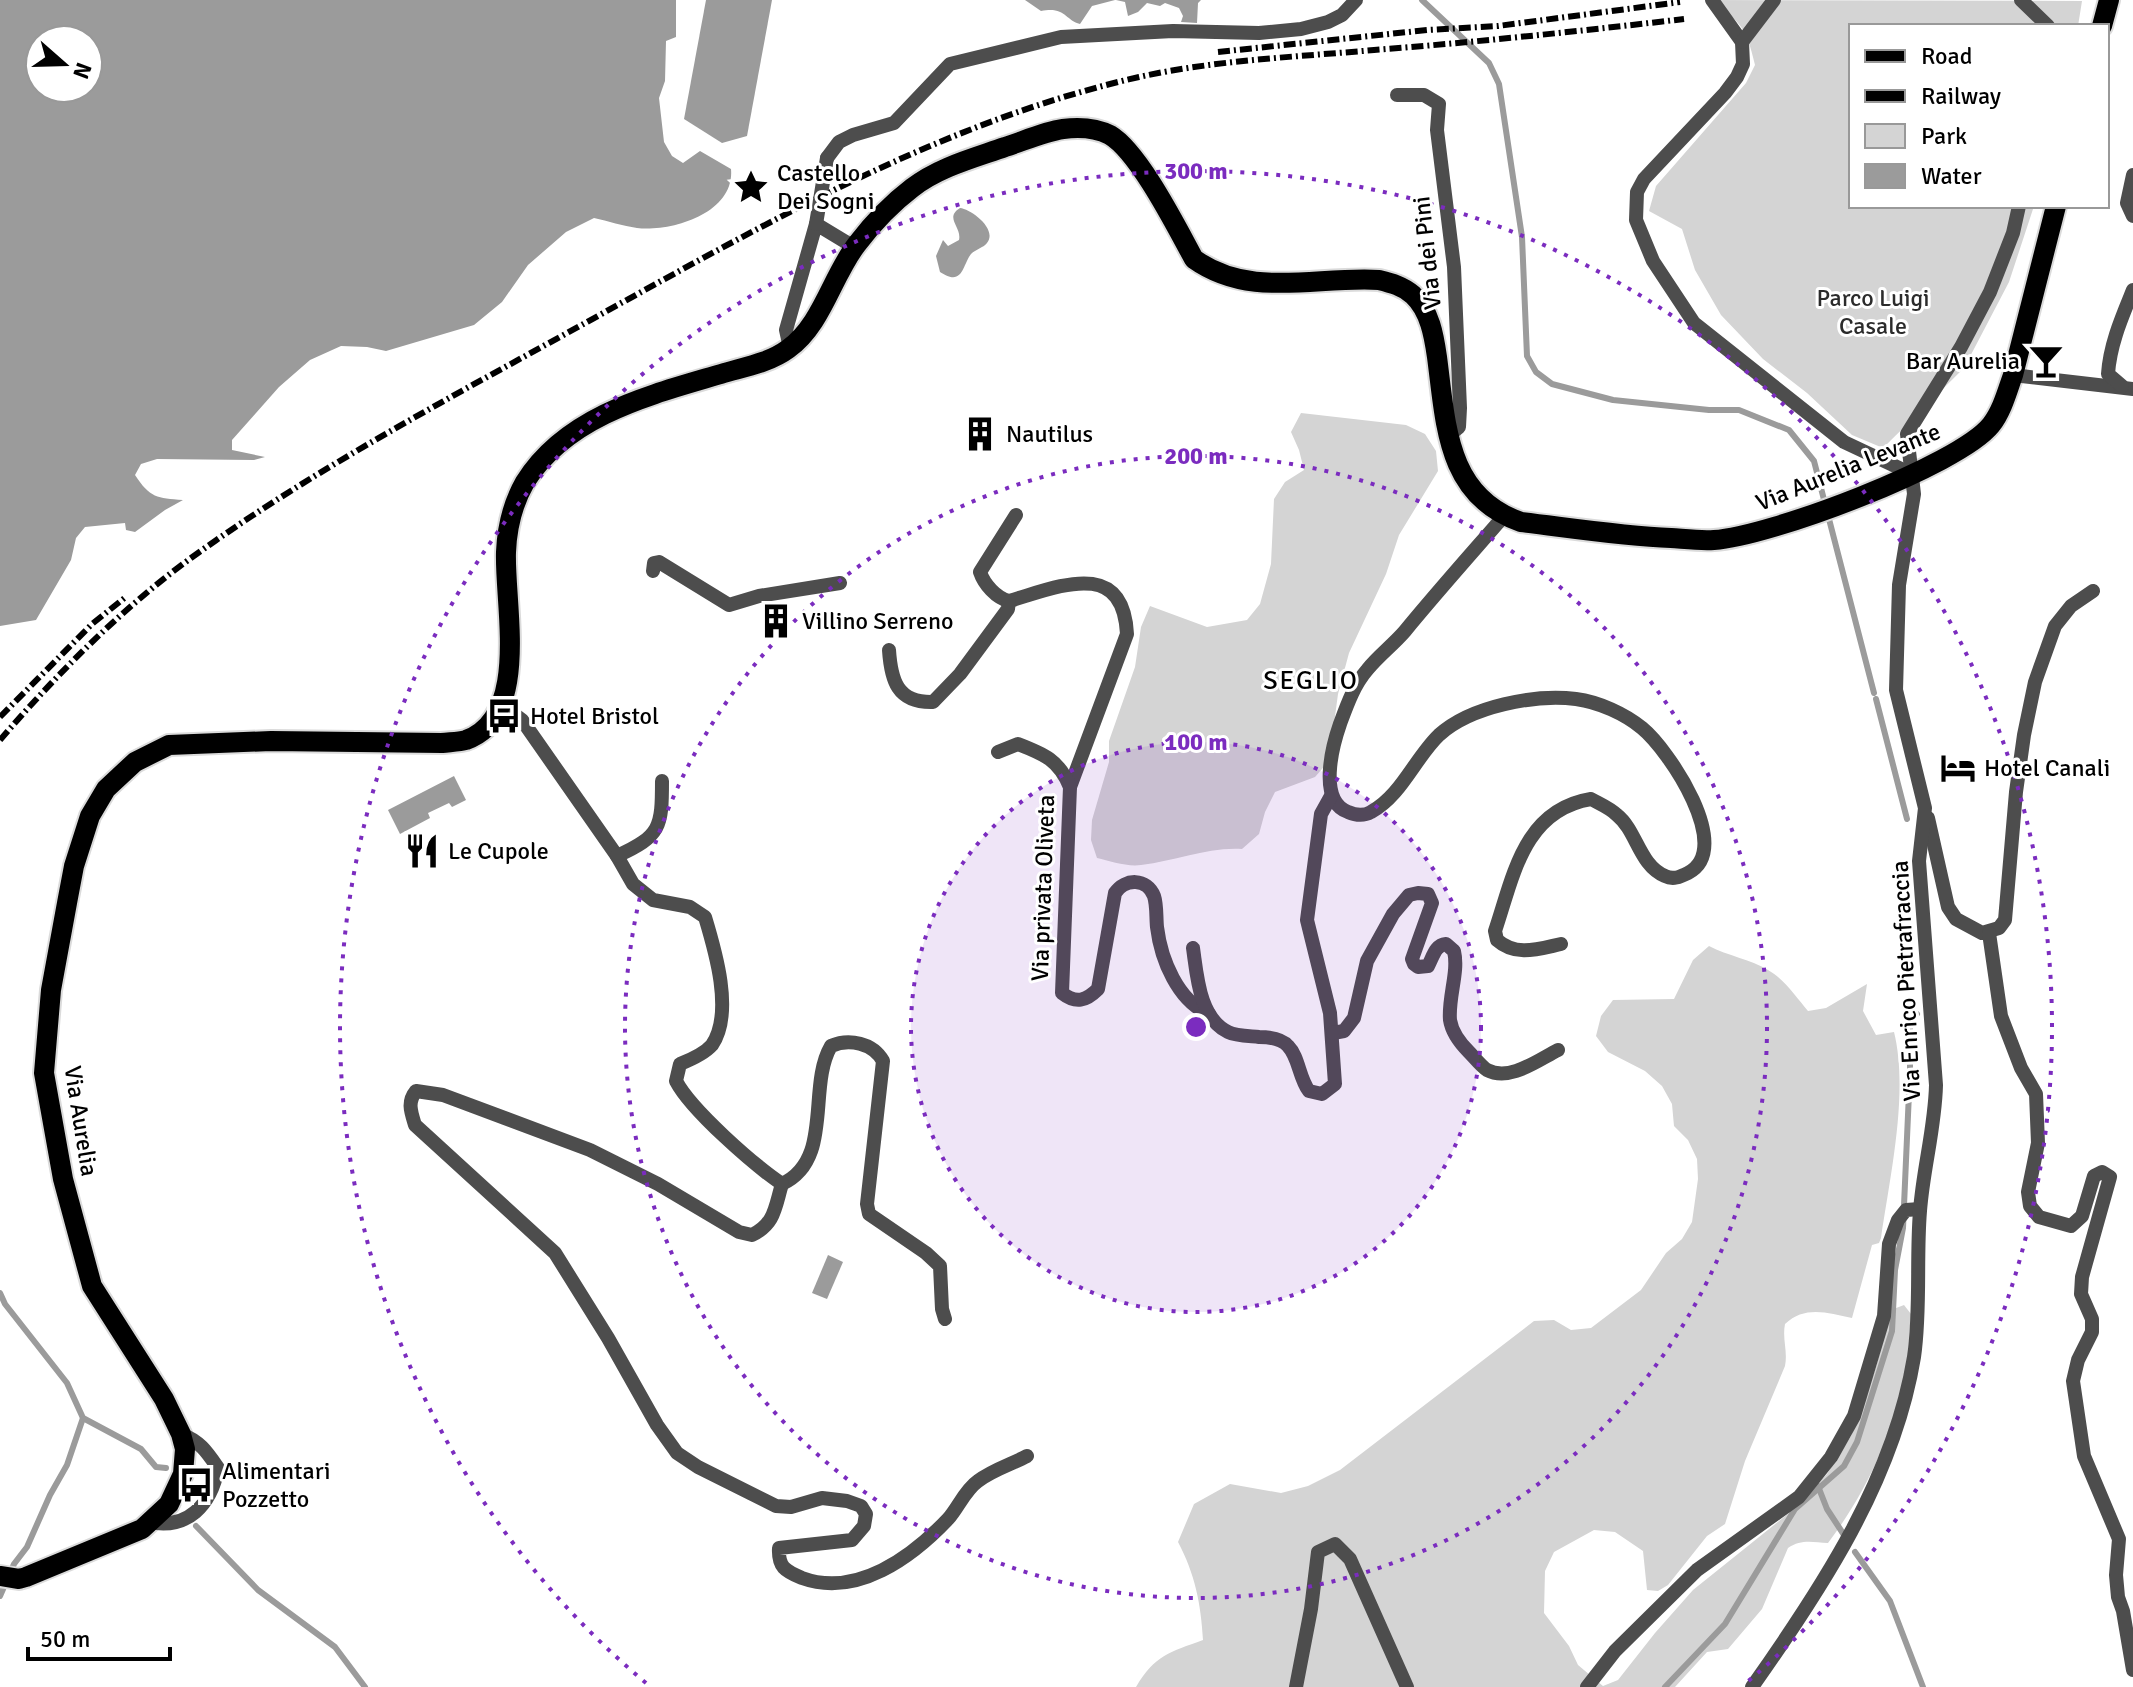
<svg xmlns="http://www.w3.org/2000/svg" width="2133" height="1687" viewBox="0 0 2133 1687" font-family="Signika,sans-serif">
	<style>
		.green { fill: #d4d4d4 }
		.water { fill: #9b9b9b; fill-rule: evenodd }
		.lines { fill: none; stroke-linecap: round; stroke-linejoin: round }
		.stream { stroke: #9b9b9b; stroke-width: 6 }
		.major-casing { stroke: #dbdbdb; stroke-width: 24 }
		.minor { stroke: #4d4d4d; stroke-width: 14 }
		.major { stroke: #000; stroke-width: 20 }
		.rail { stroke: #000; stroke-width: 6; stroke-dasharray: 12 4 2 4; stroke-linecap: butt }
		.minor-bridge { stroke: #4d4d4d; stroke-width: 14 }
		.ring { fill: none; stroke: #7b2cbf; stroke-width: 4; stroke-dasharray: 4 8 }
		.labels { text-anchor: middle; stroke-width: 6; stroke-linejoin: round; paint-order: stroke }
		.poi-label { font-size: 24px; fill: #000; stroke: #fff; text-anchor: start }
		.street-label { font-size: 24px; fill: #000; stroke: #fff }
		.park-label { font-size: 24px; fill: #2b2b2b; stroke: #fff }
		.neighbourhood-label { font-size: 26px; letter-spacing: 2px; fill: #000; stroke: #fff }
		.centre { fill: #7b2cbf; stroke: #fff; stroke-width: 4 }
		.ring-label { font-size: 24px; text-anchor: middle; font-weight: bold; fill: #7b2cbf; stroke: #fff; stroke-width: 6; stroke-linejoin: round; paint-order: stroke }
	</style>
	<rect width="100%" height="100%" fill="#fff"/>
	<g class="green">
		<path d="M1707 0 2082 1 2078 26H1851V206H2034L2009 282 1964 368 1883 448 1852 435 1807 393 1763 359 1721 315 1695 270 1682 229 1649 211 1656 186 1746 83 1755 65C1746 26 1740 20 1707 0Z"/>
		<path d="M1301 413 1406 425 1425 434 1436 451 1438 471 1399 535 1386 574 1349 653 1338 694 1329 761 1315 777 1275 792 1265 812 1259 834 1242 849C1207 847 1176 861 1141 865 1127 867 1110 861 1097 858L1091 840 1092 820 1109 762V741L1135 667 1141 627 1150 606 1207 627 1247 620 1260 604 1271 564 1274 499 1285 482 1304 470 1299 450 1291 432Z"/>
		<path d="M1709 946C1728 956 1750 959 1768 970 1784 979 1796 997 1808 1011L1826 1008 1867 984 1863 1011 1876 1035 1894 1032C1909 1092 1890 1176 1881 1238L1879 1243 1872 1245 1852 1318C1828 1313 1805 1305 1785 1324 1782 1339 1788 1351 1785 1366L1745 1461 1725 1524 1707 1536 1668 1585 1658 1591 1647 1590 1643 1551 1615 1532 1594 1530 1554 1552 1545 1571 1544 1613 1569 1646 1578 1665 1603 1686 1618 1680 1655 1633 1693 1590 1789 1513 1827 1474 1851 1436 1876 1367 1891 1310 1904 1305 1911 1314C1909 1333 1909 1352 1906 1370 1894 1433 1866 1493 1828 1543 1812 1542 1801 1539 1788 1548L1762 1609 1728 1649 1707 1652 1675 1687H1136C1155 1655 1170 1652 1203 1640 1201 1604 1195 1574 1178 1542L1194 1504 1230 1484 1281 1493 1308 1486 1340 1470 1534 1321 1554 1320 1571 1330 1591 1328 1641 1290 1666 1253 1682 1239 1692 1222 1698 1179 1697 1159 1688 1140 1674 1126 1672 1104 1662 1086 1645 1071 1608 1052 1596 1036 1601 1016 1613 1000 1674 999 1693 960Z"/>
	</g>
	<g class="water">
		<path d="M0 0H676V37L666 41 665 81 659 98 664 142 672 156 683 163 700 151 731 169C735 213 672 232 637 228 623 226 608 221 594 218L566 232 528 265 502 302 474 325 386 351 367 347 341 346 310 360 279 387 232 440V450L265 457 254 460 157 459 141 464 135 475C150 498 157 498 183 500L165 510 135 532 126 530 125 523 85 527 76 538 71 560 36 620 0 626ZM40 40H88V88H40Z"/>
		<path d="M706 0H772L747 136 722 143 684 119Z"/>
		<path d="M1025 0H1115L1092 6 1080 24C1065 20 1065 6 1041 11Z"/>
		<path d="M1116 0H1201L1198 3 1197 23 1181 22 1183 16 1179 8 1165 3 1160 6 1147 3 1138 12 1128 16 1125 2Z"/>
		<path d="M960 208C971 209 998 229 987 243 983 248 976 249 971 254 962 266 963 287 940 272L936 256 943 240 948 246 959 240C962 227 944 218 960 208Z"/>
		<path d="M454 776 466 800 452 807 449 803 428 813 430 818 400 834 388 810Z"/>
		<path d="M828 1255 843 1262 827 1299 812 1293Z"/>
	</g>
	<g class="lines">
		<g class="stream">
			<path d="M1422 0 1489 63 1499 84 1522 237 1527 356 1536 372 1552 384 1613 400 1709 410H1739L1789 430 1814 461 1874 693"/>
			<path d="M1876 699 1907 819"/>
			<path d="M0 1293 5 1304 67 1383 83 1418 141 1449 156 1467 166 1468"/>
			<path d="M1818 1486 1827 1509 1844 1535"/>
			<path d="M196 1526 258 1590 335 1647 365 1687"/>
			<path d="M1855 1552 1890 1601 1923 1687"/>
			<path d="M0 1596 14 1564 27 1547 50 1495 67 1465 83 1418"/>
			<path d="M1665 1687 1725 1624 1795 1509 1844 1466 1857 1442 1892 1331 1895 1270 1903 1228 1910 1070V1021L1917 1014"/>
		</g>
		<g class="major-casing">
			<g id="major">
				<path d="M2102 26 2109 0"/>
				<path d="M0 1576 19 1579 26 1577 142 1529 169 1504 183 1474 185 1449 181 1434 164 1399 92 1286 63 1179 44 1073 51 990 67 903 74 866 90 816 106 789 135 762 169 745 271 741 442 743C450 742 459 742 466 740 531 717 504 604 506 552 507 528 513 503 525 482 567 415 650 395 721 374 744 367 769 363 788 349 822 325 832 276 857 244 873 223 891 204 912 188 939 167 974 158 1005 147 1024 141 1043 132 1063 129 1078 127 1096 128 1110 135 1139 152 1177 228 1194 259 1250 299 1315 276 1379 280 1391 283 1403 286 1413 295 1430 311 1434 336 1437 357 1446 424 1446 496 1521 522 1571 528 1621 536 1671 538 1685 539 1700 541 1714 540 1768 537 1958 466 1991 425 2002 411 2007 392 2013 375L2056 206"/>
			</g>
		</g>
		<g class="minor">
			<path d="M1712 0 1742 42 1743 64 1737 77 1725 93 1644 179 1637 192 1636 220 1653 261 1694 323 1844 442 1912 474"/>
			<path d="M2021 0 2048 26"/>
			<path d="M1742 42 1774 0"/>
			<path d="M1397 95H1424L1439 104 1437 130 1454 267 1460 408 1459 427 1448 436"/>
			<path d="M827 158 839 142 853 135 894 123 950 64 1061 37 1173 31 1259 33 1301 29 1328 22 1342 15 1356 0"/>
			<path d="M2133 175 2127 203 2133 216"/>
			<path d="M790 348 786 330 816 224 854 247"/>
			<path d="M2013 375 2133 389"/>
			<path d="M2122 386 2108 374C2110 344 2122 317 2133 290"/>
			<path d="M1016 515 980 572C984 584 996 598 1009 601 1058 587 1123 557 1127 634L1070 787"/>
			<path d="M1504 516C1471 554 1437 592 1405 631 1393 645 1378 656 1367 670 1354 685 1347 705 1340 724 1332 747 1318 801 1348 812 1355 815 1364 816 1371 812 1401 796 1415 758 1439 735 1471 706 1535 694 1576 699 1599 702 1625 714 1642 728 1669 750 1735 849 1688 873 1680 877 1673 880 1665 876 1639 865 1637 831 1617 815 1610 808 1600 804 1591 799 1523 810 1513 878 1495 931L1497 940C1516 957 1538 949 1561 944"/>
			<path d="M653 571 654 563 659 562 729 605 759 596 840 583"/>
			<path d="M889 650C891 680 897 703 933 702L960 674 1008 609 1009 601"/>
			<path d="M502 705 522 720 617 856 633 884 653 900 690 907 705 917C715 950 734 1013 712 1045 705 1053 690 1060 680 1064L676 1081C691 1110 754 1165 782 1184 834 1160 807 1087 831 1046 849 1038 873 1043 883 1061L867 1204 869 1214 926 1253 940 1266 942 1309 945 1319"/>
			<path d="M998 752 1018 744C1044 754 1059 760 1070 787L1062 993C1076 1004 1086 1001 1098 989L1115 893C1125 878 1147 878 1154 896 1157 905 1156 917 1157 927 1161 960 1178 1001 1209 1014"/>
			<path d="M1928 818 1948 907 1956 919 1982 933 1999 928 2005 920 2016 792 2024 735 2035 682 2055 626 2071 606 2093 591"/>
			<path d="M617 856C661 836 662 827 662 781"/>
			<path d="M1989 933 2001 1016 2021 1068 2036 1094 2038 1143 2028 1192 2030 1206 2039 1217 2071 1226 2082 1216 2094 1176 2102 1172 2110 1177 2082 1277 2081 1294 2092 1319V1332L2078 1360 2073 1381 2084 1456 2119 1539 2116 1575 2118 1597 2123 1611 2133 1670"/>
			<path d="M1193 948C1197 975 1199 1018 1228 1032 1236 1036 1250 1036 1259 1037 1269 1037 1281 1038 1288 1046 1299 1057 1299 1078 1309 1091L1322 1094 1335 1084 1330 1013 1307 920 1321 814 1331 796"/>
			<path d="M1333 1033 1344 1031 1354 1018 1367 961 1393 914 1409 895 1418 893 1428 894 1432 903 1412 959 1414 964 1418 967 1428 966C1433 957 1435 945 1446 944L1454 951C1459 972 1448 997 1450 1020 1452 1033 1460 1043 1469 1052 1474 1057 1481 1066 1487 1070 1510 1082 1538 1060 1558 1050"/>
			<path d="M782 1184C775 1207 775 1224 752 1235L739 1232 658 1184 590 1150 443 1095 416 1091C407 1102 411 1112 415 1125L555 1253 608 1338 657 1425 677 1453 698 1467 776 1506 791 1507 822 1498 847 1501 861 1506 866 1514 864 1526 852 1540 779 1548C778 1567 785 1571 802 1578 857 1598 912 1557 948 1519 958 1508 965 1490 978 1481 992 1470 1012 1464 1027 1456"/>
			<path d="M149 1522C188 1530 211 1505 218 1468 207 1452 200 1441 181 1434"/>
			<path d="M1296 1687 1311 1609 1318 1552 1335 1544 1350 1559 1407 1687"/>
			<path d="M1587 1687 1615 1651 1697 1570 1799 1497 1831 1457 1854 1416 1884 1316 1889 1244 1898 1220 1906 1210 1920 1209"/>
			<path d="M1752 1687C1822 1588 1894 1479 1914 1357 1921 1310 1916 1259 1920 1211 1923 1169 1935 1128 1936 1085L1919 861 1925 808 1896 690 1899 585 1914 494 1907 434 1961 347 1990 292 2013 233 2019 206"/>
		</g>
		<use href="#major" class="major"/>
		<g class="rail">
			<path d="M1218 52 1427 30 1498 26 1680 2"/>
			<path d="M0 717 92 624 127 596"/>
			<path d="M0 740C57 674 120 610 191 558 321 464 465 390 605 312 775 218 949 120 1139 77 1216 60 1296 57 1374 50 1478 42 1581 31 1684 19"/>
		</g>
		<path class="minor-bridge" d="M816 224 827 158"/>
	</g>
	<circle cx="1196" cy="1027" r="285" fill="#7b2cbf" fill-opacity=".12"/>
	<g class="ring">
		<circle cx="1196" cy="1027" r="285"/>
		<circle cx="1196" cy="1027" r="571"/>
		<path d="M646 1683A856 856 0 1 1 1746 1683"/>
	</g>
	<defs>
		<g id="sight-bare" transform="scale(2.76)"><path d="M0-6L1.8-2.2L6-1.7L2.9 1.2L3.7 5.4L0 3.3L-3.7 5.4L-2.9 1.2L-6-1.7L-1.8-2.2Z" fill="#000" stroke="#fff" stroke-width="2.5" paint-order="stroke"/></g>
		<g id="bar-bare" transform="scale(2.76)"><path d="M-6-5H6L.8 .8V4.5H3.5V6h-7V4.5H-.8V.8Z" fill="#000" stroke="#fff" stroke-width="2.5" paint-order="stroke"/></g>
		<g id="building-bare" transform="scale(2.76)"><path d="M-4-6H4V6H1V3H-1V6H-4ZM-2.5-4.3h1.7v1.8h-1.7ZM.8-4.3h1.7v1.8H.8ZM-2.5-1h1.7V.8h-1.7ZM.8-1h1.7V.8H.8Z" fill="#000" stroke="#fff" stroke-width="2.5" paint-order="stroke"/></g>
		<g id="bus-bare" transform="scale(2.76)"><path d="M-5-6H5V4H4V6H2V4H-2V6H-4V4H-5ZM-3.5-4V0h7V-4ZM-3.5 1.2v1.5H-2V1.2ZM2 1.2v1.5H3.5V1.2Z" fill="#000" stroke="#fff" stroke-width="2.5" paint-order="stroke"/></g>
		<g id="hotel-bare" transform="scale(2.76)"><path d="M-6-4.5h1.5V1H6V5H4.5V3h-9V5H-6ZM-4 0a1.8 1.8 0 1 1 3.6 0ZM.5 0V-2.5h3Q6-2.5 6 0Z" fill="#000" stroke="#fff" stroke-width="2.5" paint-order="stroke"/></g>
		<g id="restaurant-bare" transform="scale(2.76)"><path d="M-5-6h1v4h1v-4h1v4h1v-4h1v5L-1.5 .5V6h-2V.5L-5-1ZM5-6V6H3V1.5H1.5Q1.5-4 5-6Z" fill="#000" stroke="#fff" stroke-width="2.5" paint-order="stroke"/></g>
	</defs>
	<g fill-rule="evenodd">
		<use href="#sight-bare" x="751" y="187"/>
		<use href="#bar-bare" x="2046" y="361"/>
		<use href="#building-bare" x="980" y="434"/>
		<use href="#building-bare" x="776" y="621"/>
		<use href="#bus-bare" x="504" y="716"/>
		<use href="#hotel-bare" x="1958" y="768"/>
		<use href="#restaurant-bare" x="422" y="851"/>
		<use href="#bus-bare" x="196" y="1485"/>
	</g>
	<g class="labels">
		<g class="poi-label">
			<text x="777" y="181">Castello<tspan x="777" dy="28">Dei Sogni</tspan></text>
			<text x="2020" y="369" text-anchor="end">Bar Aurelia</text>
			<text x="1006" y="442">Nautilus</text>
			<text x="802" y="629">Villino Serreno</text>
			<text x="530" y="724">Hotel Bristol</text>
			<text x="1984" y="776">Hotel Canali</text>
			<text x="448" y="859">Le Cupole</text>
			<text x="222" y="1479">Alimentari<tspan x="222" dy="28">Pozzetto</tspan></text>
		</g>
		<g class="street-label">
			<text transform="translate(1427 253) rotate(-96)" y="8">Via dei Pini</text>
			<text transform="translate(1848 467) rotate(-22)" y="8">Via Aurelia Levante</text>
			<text transform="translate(1043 888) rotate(-88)" y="8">Via privata Oliveta</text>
			<text transform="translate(1906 981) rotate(-93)" y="8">Via Enrico Pietrafraccia</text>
			<text transform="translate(81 1121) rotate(81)" y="8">Via Aurelia</text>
		</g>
		<g class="park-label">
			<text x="1873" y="306">Parco Luigi<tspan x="1873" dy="28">Casale</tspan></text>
		</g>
		<g class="neighbourhood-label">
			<text x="1311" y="689">SEGLIO</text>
		</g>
	</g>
	<circle cx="1196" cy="1027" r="12" class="centre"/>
	<g class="ring-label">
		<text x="1196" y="179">300 m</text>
		<text x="1196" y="464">200 m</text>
		<text x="1196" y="750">100 m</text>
	</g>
	<rect x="1849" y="24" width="260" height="184" fill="#ffffff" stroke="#999999" stroke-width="2"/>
	<rect x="1865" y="50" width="40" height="12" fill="#000000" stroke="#999999" stroke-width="2"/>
	<text x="1921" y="64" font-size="24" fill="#000000">Road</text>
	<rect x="1865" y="90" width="40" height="12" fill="#000000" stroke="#999999" stroke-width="2"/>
	<text x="1921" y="104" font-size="24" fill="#000000">Railway</text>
	<rect x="1865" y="124" width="40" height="24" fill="#d4d4d4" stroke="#999999" stroke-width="2"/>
	<text x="1921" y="144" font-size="24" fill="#000000">Park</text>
	<rect x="1865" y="164" width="40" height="24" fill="#9b9b9b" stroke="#999999" stroke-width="2"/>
	<text x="1921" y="184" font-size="24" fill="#000000">Water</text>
	<g transform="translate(64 64) rotate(110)"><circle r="38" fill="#ffffff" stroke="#999999" stroke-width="2"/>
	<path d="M0-6L14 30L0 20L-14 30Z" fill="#000000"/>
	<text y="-12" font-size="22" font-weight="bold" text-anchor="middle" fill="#000000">N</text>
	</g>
	<path d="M28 1647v12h142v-12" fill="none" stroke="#000000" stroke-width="4"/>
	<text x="40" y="1647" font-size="24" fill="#000000" stroke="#ffffff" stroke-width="6" paint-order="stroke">50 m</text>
</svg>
